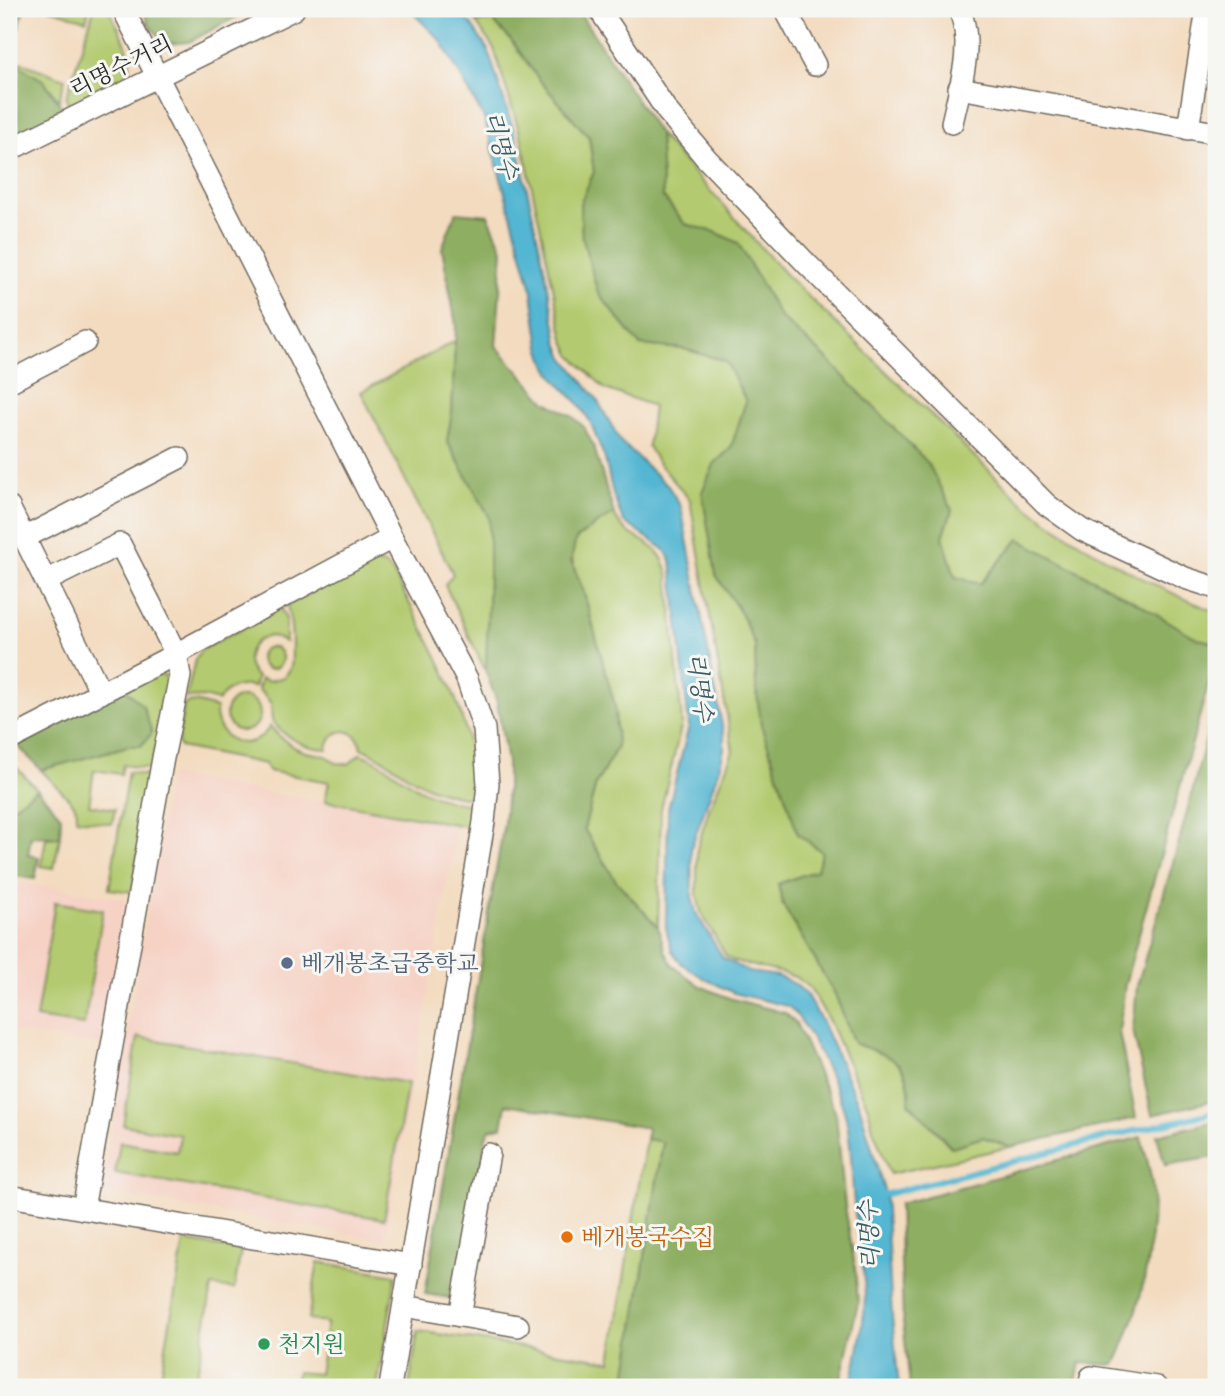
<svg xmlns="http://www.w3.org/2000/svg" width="1225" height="1396" viewBox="0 0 1225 1396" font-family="'Gentium Book Plus','Noto Serif KR',serif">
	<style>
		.built { fill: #f6d2c5 }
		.green { fill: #b3ca6f; stroke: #6f7a4d; stroke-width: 2 }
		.forest { fill: #8eae62; stroke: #5c6c46; stroke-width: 2 }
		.water { fill: #53b6d2; stroke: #3f707e; stroke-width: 2 }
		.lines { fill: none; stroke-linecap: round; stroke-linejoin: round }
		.stream { stroke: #53b6d2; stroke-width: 6 }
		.minor-casing { stroke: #71695f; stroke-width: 24 }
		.minor { stroke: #fff; stroke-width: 21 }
		.service-dot { fill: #5c6f8a; stroke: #f6f6f2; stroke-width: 2.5 }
		.food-dot { fill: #e8710a; stroke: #f6f6f2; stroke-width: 2.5 }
		.leisure-dot { fill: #2e9e5b; stroke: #f6f6f2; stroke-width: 2.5 }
		.labels { text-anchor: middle; stroke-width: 6; stroke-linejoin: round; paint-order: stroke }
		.street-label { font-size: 23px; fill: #2b2b2b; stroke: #f6f6f2 }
		.service-label { font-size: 23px; fill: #4e5e75; stroke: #f6f6f2; text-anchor: start }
		.food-label { font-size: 23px; fill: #c56008; stroke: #f6f6f2; text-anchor: start }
		.leisure-label { font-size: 23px; fill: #27864d; stroke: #f6f6f2; text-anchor: start }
		.water-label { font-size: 24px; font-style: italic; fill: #395c65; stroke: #f6f6f2 }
	</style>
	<rect width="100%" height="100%" fill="#f6f6f2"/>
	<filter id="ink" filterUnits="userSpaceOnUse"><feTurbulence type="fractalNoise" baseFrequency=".0143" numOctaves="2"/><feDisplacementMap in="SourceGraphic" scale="14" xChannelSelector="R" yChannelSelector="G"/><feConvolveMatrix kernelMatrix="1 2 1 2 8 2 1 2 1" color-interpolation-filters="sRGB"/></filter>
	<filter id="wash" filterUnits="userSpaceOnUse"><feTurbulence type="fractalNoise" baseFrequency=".00686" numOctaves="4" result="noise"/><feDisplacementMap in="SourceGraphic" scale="28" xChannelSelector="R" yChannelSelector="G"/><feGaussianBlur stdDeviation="1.57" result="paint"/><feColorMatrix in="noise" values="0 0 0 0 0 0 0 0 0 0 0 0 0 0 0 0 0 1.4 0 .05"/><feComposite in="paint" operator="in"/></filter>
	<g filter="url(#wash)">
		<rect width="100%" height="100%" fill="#f3dbbf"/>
		<g class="built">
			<path d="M169 775 457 826 385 1240 101 1192Z"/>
			<path d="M9 880 126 899 102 1046 9 1031Z"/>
		</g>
		<g class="green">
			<path d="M50 9H89L86 20Z"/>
			<path d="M94 9H109C117 28 139 58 126 78L71 109 66 98Z"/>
			<path d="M492 20 511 40 540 81 589 137 594 172 580 204 582 236 598 293 640 345 684 349 726 361 746 401 731 448 714 464 716 575 742 615 755 645 756 686 761 725 798 834 822 852 817 870 778 884 783 905 835 994 854 1043C889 1057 912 1059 910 1103L951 1147 983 1137 1010 1147 890 1174 873 1129 868 1107 828 1019 810 988 795 977 779 972 734 961 726 956 701 912 697 896V849L709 809 733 751 690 500 656 460 648 446 653 406 605 389 571 355 564 339 522 140 494 49 476 22Z"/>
			<path d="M17 61 65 79 59 100 44 81 21 67Z"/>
			<path d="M659 134 786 275 1026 506C1086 551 1147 584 1216 612V643L1198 639 1141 605 1020 540 980 584 955 577 943 537 952 510 827 359 780 317 738 243 715 232 685 224 663 197Z"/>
			<path d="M455 341 452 412 447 441 489 516V574L486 672 445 585 453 574 361 392Z"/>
			<path d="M614 514C627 545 659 534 668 574L682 723 661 809 658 927 616 881 584 829 596 784 617 747C607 695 599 643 584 593 578 575 567 561 575 542 581 529 603 520 614 514Z"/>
			<path d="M374 563 383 564 393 572C429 643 476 713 473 795L471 798C453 796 434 790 418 782 398 771 383 756 361 748 358 725 329 726 327 749 303 748 287 739 272 721L271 703 258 689 261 679 269 681 284 677C295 666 291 659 292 645 292 630 291 620 287 605L364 565Z"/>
			<path d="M281 608 286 619V642L272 636C250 638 239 661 257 677L254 687C238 683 227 688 218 701L203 697 186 698 195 660 201 650Z"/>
			<circle cx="271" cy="658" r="11"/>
			<path d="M158 673 165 676 169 686 151 769 123 765 121 774 94 770 89 805 115 809 112 824 76 819 77 811 74 804 41 770 128 746H141L124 688Z"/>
			<circle cx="243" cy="714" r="17"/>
			<path d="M195 702 216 708C214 742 252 757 270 726 280 738 291 748 306 752 322 756 322 752 336 763L349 764 360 754C382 761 393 773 413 785 429 796 452 802 471 805V827L325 801 329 782 268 771 265 764 180 747 178 743 184 704Z"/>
			<path d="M14 765 37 789 9 810V769Z"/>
			<path d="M128 772 150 776 132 892 109 889Z"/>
			<path d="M60 837 54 868 41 866 46 838Z"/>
			<path d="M55 902 103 910 84 1025 36 1018Z"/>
			<path d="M138 1037 408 1083 384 1219 115 1173 120 1142 177 1152 180 1135 123 1125Z"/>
			<path d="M646 1139 663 1141 625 1385 576 1378 574 1387H409L418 1331 611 1361Z"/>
			<path d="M184 1241 241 1250 234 1289 212 1286 195 1386 170 1382 169 1387H159Z"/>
			<path d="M318 1262 396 1275 377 1387H295L297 1372 319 1374 327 1323 308 1319Z"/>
		</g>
		<g class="forest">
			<path d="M9 9H24L10 57 21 67 44 81 65 112 9 139Z"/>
			<path d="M143 9H251L189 42 166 44 150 26Z"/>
			<path d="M463 9H577L659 134 663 197 685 224 715 232 738 243 780 317 827 359 928 463 952 510 943 537 955 577 980 584 1019 539 1141 605 1198 639 1216 643 1213 668 1125 984 1119 1032 1136 1118 1010 1147 983 1137 952 1147 909 1103C912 1059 889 1057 854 1043L835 994 783 905 778 884 817 870 822 852 798 834 761 725 756 686 755 645 742 615 716 575 702 492 714 464 731 448 746 401 726 361 684 349 640 345 598 293 582 236 580 204 594 172 589 137 540 81 511 40 492 20 476 22Z"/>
			<path d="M456 212 488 215 503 250 496 346 545 401 572 416 584 427 594 447 614 514 595 525 576 539 571 561 583 590 615 706 617 747 596 784 584 829 616 881 658 927 665 951 673 966 700 986 729 998 785 1013 796 1023 836 1114 845 1206 855 1266 858 1303 839 1387H574L575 1378 625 1385 663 1142 646 1139 648 1128 506 1104 502 1127 490 1129 486 1137 457 1299 425 1294 504 823 507 789V762L497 702 486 672 489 574V516L447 441 452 412 456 325 442 248Z"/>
			<path d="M124 688 143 706 152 733 141 746H128L41 770 17 745Z"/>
			<path d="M1216 700V1100L1152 1115 1133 1030 1137 986 1180 838Z"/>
			<path d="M37 789 61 816 60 837 31 836 28 855 39 857 35 879 9 875V810Z"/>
			<path d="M1216 1121V1157L1165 1165 1157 1135Z"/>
			<path d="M1141 1137C1146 1156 1153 1177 1153 1196 1153 1254 1140 1312 1115 1365L1080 1363 1075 1387H910L903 1321 899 1204Z"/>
		</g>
		<path class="water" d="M409 9H458L471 24 488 50 506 107 516 138 547 281 558 343 564 357 596 398 621 442 668 486 681 507 724 736V749L719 769 691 848 692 897 696 913 723 958 749 972 778 976 795 984 806 994 822 1022 860 1107 885 1194 892 1316 899 1387H850C857 1359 864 1327 865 1298 865 1269 859 1242 855 1213 851 1182 853 1149 846 1118 841 1096 805 1016 787 1006L734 993 705 979 682 964 672 951 666 928 668 809 689 726 671 560 664 549 623 521 613 494 605 459 590 421 577 402 557 381 546 364 540 347 531 286 484 118 441 41Z"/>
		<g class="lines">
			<path class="stream" d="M879 1196 1103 1138 1216 1112"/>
		</g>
	</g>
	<g filter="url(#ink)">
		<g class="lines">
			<g class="minor-casing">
				<g id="minor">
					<path d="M123 9 392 538 467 679 484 729 488 784 484 822 390 1387"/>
					<path d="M599 9 667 111 706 158 804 261 1047 505 1082 530 1185 578 1216 588"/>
					<path d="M785 9 815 65"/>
					<path d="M959 88 1216 133"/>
					<path d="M952 123C960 86 975 45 959 9"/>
					<path d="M1188 129 1207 9"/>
					<path d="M9 150 294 9"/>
					<path d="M9 382 85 342"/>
					<path d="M9 507 101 693"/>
					<path d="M24 538 179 458"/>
					<path d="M46 581 120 544 176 654 180 676 163 758 83 1209"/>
					<path d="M9 740 176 654 392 538"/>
					<path d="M9 1196 411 1265"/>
					<path d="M404 1306 518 1326"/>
					<path d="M460 1316 489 1154"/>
					<path d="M1089 1387 1091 1377 1156 1387"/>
				</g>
			</g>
			<use href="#minor" class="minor"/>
		</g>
	</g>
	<circle class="service-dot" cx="287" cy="963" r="7"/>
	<circle class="food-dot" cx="567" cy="1237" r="7"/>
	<circle class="leisure-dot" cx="264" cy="1344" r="7"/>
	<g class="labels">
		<g class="street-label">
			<text transform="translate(121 66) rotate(-26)" y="8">리명수거리</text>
		</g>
		<g class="service-label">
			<text x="301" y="971">베개봉초급중학교</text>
		</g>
		<g class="food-label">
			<text x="581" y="1245">베개봉국수집</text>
		</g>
		<g class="leisure-label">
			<text x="278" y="1352">천지원</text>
		</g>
		<g class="water-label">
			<text transform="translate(501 145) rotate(75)" y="8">리명수</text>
			<text transform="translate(700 687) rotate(83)" y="8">리명수</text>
			<text transform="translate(869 1235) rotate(-92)" y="8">리명수</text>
		</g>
	</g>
	<rect width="1225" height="1396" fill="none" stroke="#f6f6f2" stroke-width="35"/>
</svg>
